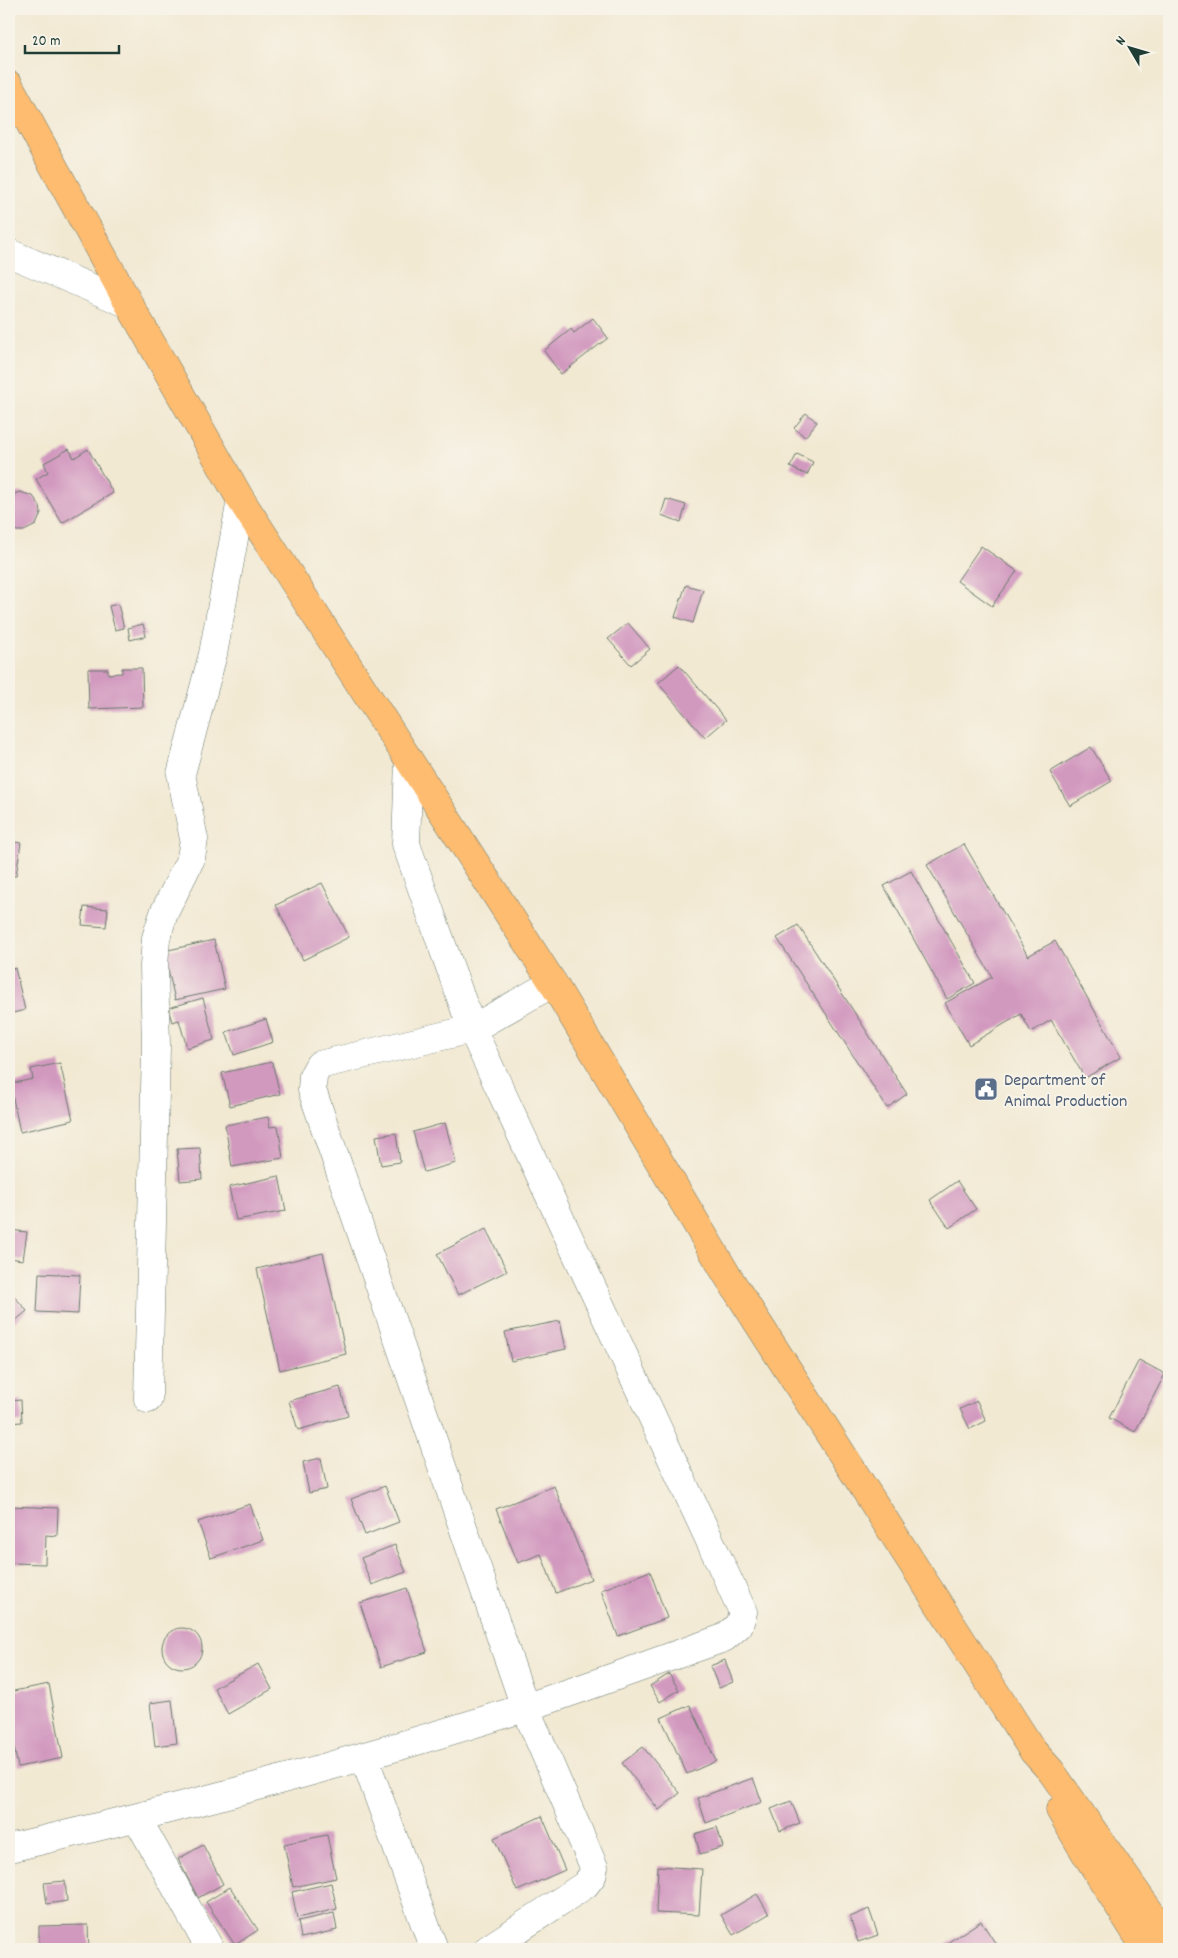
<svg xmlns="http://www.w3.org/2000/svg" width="1178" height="1958" viewBox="0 0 1178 1958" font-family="Dekko,sans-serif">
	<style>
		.building { fill: #d299bf }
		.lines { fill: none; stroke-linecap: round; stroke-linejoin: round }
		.minor-casing { stroke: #69796c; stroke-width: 29 }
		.primary-casing { stroke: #69796c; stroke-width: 29 }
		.minor { stroke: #fff; stroke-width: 28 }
		.primary { stroke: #fdbc70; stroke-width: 28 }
		.labels { text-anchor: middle; stroke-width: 4; stroke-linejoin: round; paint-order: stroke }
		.service-label { font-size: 18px; fill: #4e5e75; stroke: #f7f3e8; text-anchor: start }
	</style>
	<rect width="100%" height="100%" fill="#f7f3e8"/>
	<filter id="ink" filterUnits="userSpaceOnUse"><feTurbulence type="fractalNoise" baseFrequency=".02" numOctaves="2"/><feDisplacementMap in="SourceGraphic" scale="10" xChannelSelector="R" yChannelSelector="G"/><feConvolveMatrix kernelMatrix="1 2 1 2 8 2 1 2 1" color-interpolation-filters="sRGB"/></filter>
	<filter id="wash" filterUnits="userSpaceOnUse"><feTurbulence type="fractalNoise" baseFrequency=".0096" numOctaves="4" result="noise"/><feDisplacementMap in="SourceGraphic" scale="20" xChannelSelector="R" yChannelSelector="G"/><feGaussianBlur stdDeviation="1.12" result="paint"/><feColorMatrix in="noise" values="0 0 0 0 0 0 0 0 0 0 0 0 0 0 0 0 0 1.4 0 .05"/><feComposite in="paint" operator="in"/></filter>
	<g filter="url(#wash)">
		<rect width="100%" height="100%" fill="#f2e9d3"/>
		<g id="blocks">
			<g class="building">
				<path d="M593 318 608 338 561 374 544 351 571 329 574 333Z"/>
				<path d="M806 413 817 422 805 437 794 428Z"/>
				<path d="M69 449 74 458 88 449 113 493 62 523 36 479 48 472 44 463Z"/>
				<path d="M797 454 813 462 807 475 790 467Z"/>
				<path d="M20 492 33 496 40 506 41 513 36 525 24 531H17L9 527V496Z"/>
				<path d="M666 499 686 505 681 522 661 515Z"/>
				<path d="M981 546 1017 571 992 606 957 581Z"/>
				<path d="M686 585 703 590 693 623 675 617Z"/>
				<path d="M118 604 124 628 115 630 109 606Z"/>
				<path d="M628 623 650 649 631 665 608 639Z"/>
				<path d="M143 624 146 636 130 640 128 628Z"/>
				<path d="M679 665 726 720 705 738 658 683Z"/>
				<path d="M122 668H142L143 707 89 709 88 669H108V674L122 673Z"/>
				<path d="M1091 747 1112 781 1070 806 1050 772Z"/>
				<path d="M9 841 21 843 16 876H9Z"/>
				<path d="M964 844 1028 956 1055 941 1121 1057 1085 1078 1051 1020 1031 1032 1021 1014 969 1045 945 1003 992 977 927 865Z"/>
				<path d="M911 871 975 983 947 999 884 886Z"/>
				<path d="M322 883 349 937 303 960 276 905Z"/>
				<path d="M84 907 108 909 106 927 82 925Z"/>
				<path d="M798 925 907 1094 887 1108 777 938Z"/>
				<path d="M214 940 225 989 175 1000 164 951Z"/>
				<path d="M15 968 25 1010 9 1014V970Z"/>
				<path d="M203 998 214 1040 187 1048 179 1020 172 1022 168 1008Z"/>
				<path d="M266 1019 273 1042 234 1055 226 1032Z"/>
				<path d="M272 1062 280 1094 230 1106 222 1073Z"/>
				<path d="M60 1063 73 1120 20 1132 10 1084 33 1079 31 1069Z"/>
				<path d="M268 1117 270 1127 278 1126 283 1158 232 1167 225 1125Z"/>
				<path d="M445 1123 456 1163 424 1172 413 1132Z"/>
				<path d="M396 1133 400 1162 381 1165 376 1136Z"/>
				<path d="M200 1148 202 1179 180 1181 177 1149Z"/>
				<path d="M279 1176 286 1211 236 1220 229 1187Z"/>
				<path d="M957 1181 976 1209 949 1228 930 1200Z"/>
				<path d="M486 1229 507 1271 458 1295 437 1254Z"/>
				<path d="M9 1230 27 1232 23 1260 9 1258Z"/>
				<path d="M323 1253 346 1354 280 1370 257 1269Z"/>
				<path d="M39 1273 80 1275 78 1314 37 1312Z"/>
				<path d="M9 1290 27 1311 9 1326Z"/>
				<path d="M560 1321 566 1349 511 1361 505 1332Z"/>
				<path d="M1139 1360 1165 1374 1135 1432 1109 1418Z"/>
				<path d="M340 1387 348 1416 298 1430 289 1401Z"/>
				<path d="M21 1400 22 1422 9 1423V1401Z"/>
				<path d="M977 1401 986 1421 970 1429 960 1409Z"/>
				<path d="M321 1458 327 1489 309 1493 303 1462Z"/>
				<path d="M385 1486 399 1522 365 1535 351 1499Z"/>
				<path d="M554 1486 591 1579 556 1593 541 1554 518 1563 496 1509Z"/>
				<path d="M250 1504 263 1540 211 1558 198 1522Z"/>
				<path d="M9 1506 58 1508 57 1536 46 1535 45 1564 9 1563Z"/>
				<path d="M395 1545 406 1572 372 1585 361 1558Z"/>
				<path d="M650 1571 667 1618 618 1636 601 1590Z"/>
				<path d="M407 1588 427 1652 381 1667 360 1603Z"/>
				<circle cx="182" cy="1648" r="20"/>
				<path d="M725 1660 733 1682 719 1688 710 1666Z"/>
				<path d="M258 1664 272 1689 228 1714 214 1688Z"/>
				<path d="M669 1674 679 1690 660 1702 650 1686Z"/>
				<path d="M49 1684 63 1758 18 1767 9 1723V1692Z"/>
				<path d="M172 1700 177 1743 155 1746 150 1703Z"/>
				<path d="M690 1705 716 1761 687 1774 661 1718Z"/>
				<path d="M643 1747 680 1793 659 1810 622 1763Z"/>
				<path d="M753 1778 762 1802 706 1823 698 1798Z"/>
				<path d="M791 1801 800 1823 780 1831 771 1809Z"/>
				<path d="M542 1816 565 1870 517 1891 494 1838Z"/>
				<path d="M717 1827 723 1847 700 1854 695 1834Z"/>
				<path d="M327 1835 336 1878 293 1887 284 1844Z"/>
				<path d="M203 1845 223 1884 198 1898 178 1859Z"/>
				<path d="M658 1866 702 1869 699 1915 656 1913Z"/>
				<path d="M65 1881 67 1901 47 1904 44 1883Z"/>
				<path d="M331 1883 337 1909 297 1918 292 1892Z"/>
				<path d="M230 1887 258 1930 235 1945 206 1902Z"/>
				<path d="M757 1894 769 1914 733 1935 721 1915Z"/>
				<path d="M869 1909 878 1935 858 1942 850 1917Z"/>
				<path d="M334 1913 337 1930 301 1938 298 1921Z"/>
				<path d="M981 1921 999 1949H942L941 1947Z"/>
				<path d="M88 1925 89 1949H39V1926Z"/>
			</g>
		</g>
	</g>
	<g filter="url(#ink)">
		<use href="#blocks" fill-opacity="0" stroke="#69796c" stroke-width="1"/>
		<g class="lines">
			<g class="minor-casing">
				<g id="minor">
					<path d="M9 253 129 304"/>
					<path d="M148 1399 156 1046 154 966 156 938 164 913 191 858 194 839 181 774 213 654 241 500"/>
					<path d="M364 1757 434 1949"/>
					<path d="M137 1818 210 1949"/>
					<path d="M9 1848C182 1808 354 1762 524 1708 591 1686 657 1661 724 1638L739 1625 743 1612 472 1029 406 844 409 761"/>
					<path d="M488 1949 585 1885 592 1876 594 1867 525 1707 312 1090 313 1076 319 1065 472 1029 553 983"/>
				</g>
			</g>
			<g class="primary-casing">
				<g id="primary">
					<path d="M9 85 129 304 241 500 553 983 727 1275 1033 1751 1051 1771 1169 1939"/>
					<path d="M1060 1810 1081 1846 1146 1949"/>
				</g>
			</g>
			<use href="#minor" class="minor"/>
			<use href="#primary" class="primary"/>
		</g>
	</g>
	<defs>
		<g id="civic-square" transform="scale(1.25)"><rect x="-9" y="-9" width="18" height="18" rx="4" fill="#5c6f8a" stroke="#f7f3e8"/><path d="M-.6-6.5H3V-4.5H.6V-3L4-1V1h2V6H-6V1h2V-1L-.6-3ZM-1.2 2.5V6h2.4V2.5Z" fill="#fff"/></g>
	</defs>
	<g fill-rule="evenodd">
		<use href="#civic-square" x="986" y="1089"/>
	</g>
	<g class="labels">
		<g class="service-label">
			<text x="1004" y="1085">Department of<tspan x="1004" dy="21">Animal Production</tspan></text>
		</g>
	</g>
	<rect width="1178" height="1958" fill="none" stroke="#f7f3e8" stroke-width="30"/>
	<g transform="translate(1130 48) rotate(308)" stroke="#f7f3e8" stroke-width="4" paint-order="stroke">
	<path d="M0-4L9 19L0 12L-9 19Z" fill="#1f3d34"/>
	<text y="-8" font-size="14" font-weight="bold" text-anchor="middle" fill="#1f3d34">N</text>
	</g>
	<path d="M25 45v8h94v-8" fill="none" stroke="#1f3d34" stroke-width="2.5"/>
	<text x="32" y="45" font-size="15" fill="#1f3d34" stroke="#f7f3e8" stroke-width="4" paint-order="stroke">20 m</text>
</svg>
